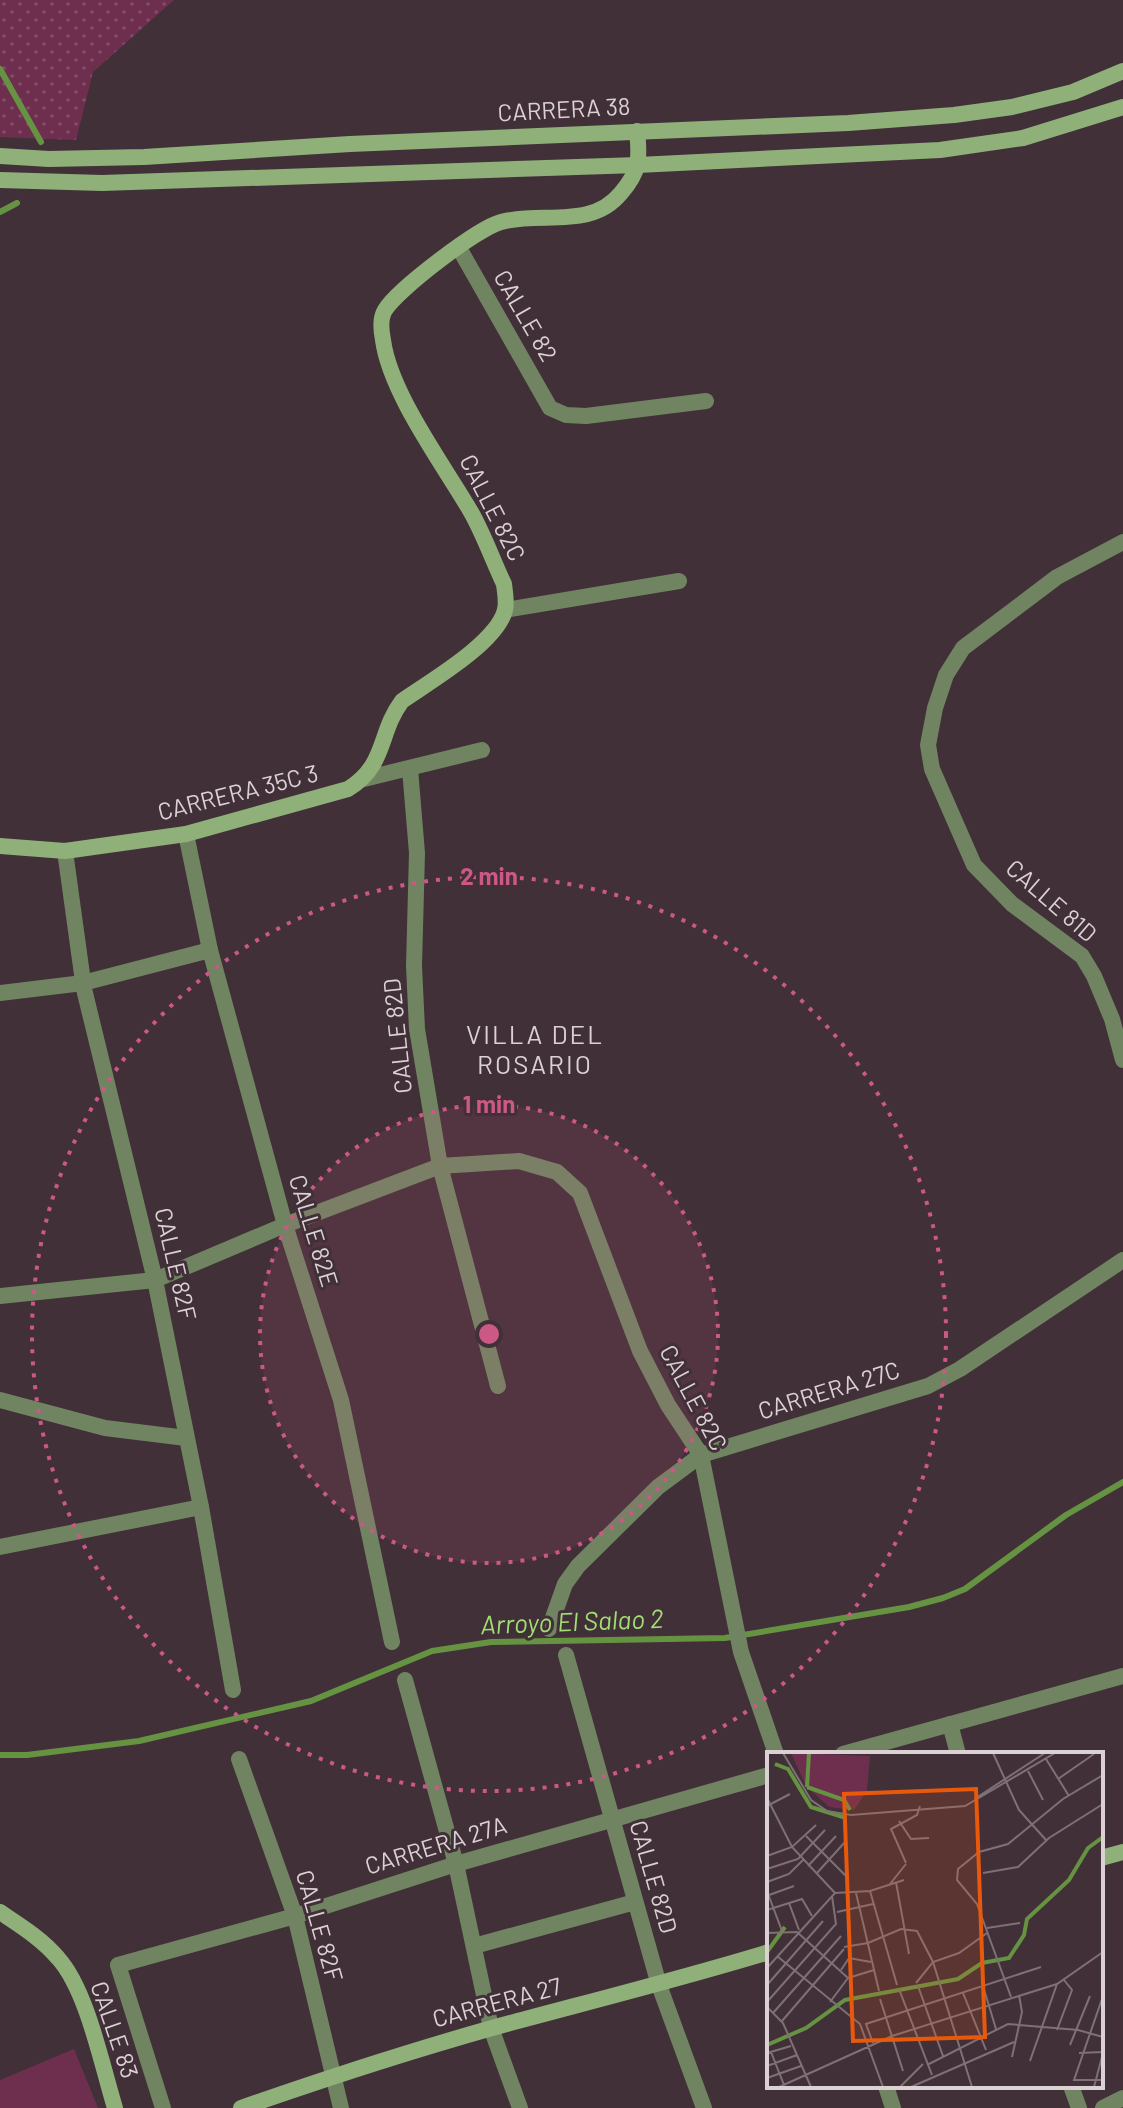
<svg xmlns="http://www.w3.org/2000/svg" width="1123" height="2108" viewBox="0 0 1123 2108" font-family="Barlow,sans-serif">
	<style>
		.green { fill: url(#green-dots) }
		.pitch { fill: #6e2f4f }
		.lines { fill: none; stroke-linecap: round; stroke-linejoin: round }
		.stream { stroke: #669342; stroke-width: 6 }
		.street { stroke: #708462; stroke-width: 16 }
		.secondary { stroke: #90b07a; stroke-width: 16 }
		.ring { fill: none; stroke: #cb5885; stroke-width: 4; stroke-dasharray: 4 8 }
		.labels { text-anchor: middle; stroke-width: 6; stroke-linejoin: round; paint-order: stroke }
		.street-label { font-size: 24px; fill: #dbd0d4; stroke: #413038 }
		.neighbourhood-label { font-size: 26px; letter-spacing: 2px; fill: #dbd0d4; stroke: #413038 }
		.water-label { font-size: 26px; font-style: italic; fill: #a1de73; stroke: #413038 }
		.inset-river { fill: none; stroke: #669342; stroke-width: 4 }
		.inset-road { fill: none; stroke: #7f7076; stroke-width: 2 }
		.view { fill: #e8590c; fill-opacity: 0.15; stroke: #e8590c; stroke-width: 4 }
		.inset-edge { fill: none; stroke: #dbd0d4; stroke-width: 4 }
		.centre { fill: #cb5885; stroke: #413038; stroke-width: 4 }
		.ring-label { font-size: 24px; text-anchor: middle; font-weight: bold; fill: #cb5885; stroke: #413038; stroke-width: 6; stroke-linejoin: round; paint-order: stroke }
	</style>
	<defs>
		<pattern id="green-dots" width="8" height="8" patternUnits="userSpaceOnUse" patternTransform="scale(2)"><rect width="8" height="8" fill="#6e2f4f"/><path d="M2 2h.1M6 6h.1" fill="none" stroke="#824c67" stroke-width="1.8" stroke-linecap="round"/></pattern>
	</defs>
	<rect width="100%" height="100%" fill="#413038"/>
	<path class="green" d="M0 0H174L93 72 76 140 0 137Z"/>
	<path class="pitch" d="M74 2049 98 2108H0V2080Z"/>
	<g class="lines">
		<g class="stream">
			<path d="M0 69 41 142"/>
			<path d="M0 212 17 203"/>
			<path d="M0 1755H27L139 1741 311 1701 432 1651 491 1642 725 1638 909 1607 943 1598 965 1589 1066 1515 1123 1482"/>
		</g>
		<g class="street">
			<path d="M459 248 550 408 566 415 586 416 706 401"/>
			<path d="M1123 542 1057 577 963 648 946 675 935 708 928 745 932 769 974 865 1012 904 1082 956 1094 976 1112 1019 1123 1060"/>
			<path d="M505 610 679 581"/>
			<path d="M410 769 417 853 414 966 417 1029 440 1166 498 1386"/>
			<path d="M364 779 482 750"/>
			<path d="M186 834 210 950 285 1225 341 1400 392 1642"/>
			<path d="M65 851 84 989 155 1280 201 1507 233 1690"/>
			<path d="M0 993 83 983 210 950"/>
			<path d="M0 1296 155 1280 285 1225 440 1166 519 1161 557 1172 580 1193 640 1351 668 1405 701 1455 741 1652 776 1754"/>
			<path d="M0 1400 105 1428 186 1438"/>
			<path d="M0 1547 201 1507"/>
			<path d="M549 1629 565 1584 578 1566 658 1487 701 1455 928 1386 960 1369 1123 1260"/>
			<path d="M566 1655 659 1985 704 2108"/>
			<path d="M405 1680 456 1864 491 2028 520 2108"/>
			<path d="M950 1724 958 1754"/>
			<path d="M843 1754 1123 1676"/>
			<path d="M239 1759 295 1916 341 2108"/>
			<path d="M474 1946 635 1902"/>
			<path d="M886 2086 893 2108"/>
			<path d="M1071 2086 1079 2108"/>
			<path d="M163 2108 118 1965 295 1916 456 1864 769 1775"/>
			<path d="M1103 2108 1123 2098"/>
		</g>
		<g class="secondary">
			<path d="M0 156 49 159 144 157 350 144 848 123 954 115 1012 107 1073 92 1123 71"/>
			<path d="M0 180 102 183 638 165 940 150 1023 138 1123 107"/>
			<path d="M0 846 65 851 186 834 348 789C387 765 378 733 402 701 429 682 497 643 505 610 507 602 505 593 504 584 493 561 484 535 471 512 443 464 390 393 383 340 381 330 380 318 385 310 398 289 478 228 501 222 542 211 591 230 621 193 640 171 640 159 637 131"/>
			<path d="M1101 1858 1123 1852"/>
			<path d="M0 1912C21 1926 42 1939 58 1958 87 1990 102 2066 115 2108"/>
			<path d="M241 2108C324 2079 407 2052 492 2028 584 2003 677 1980 769 1952"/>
		</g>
	</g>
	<circle cx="489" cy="1334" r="229" fill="#cb5885" fill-opacity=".12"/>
	<g class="ring">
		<circle cx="489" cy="1334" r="229"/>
		<circle cx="489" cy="1334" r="457"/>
	</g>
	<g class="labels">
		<g class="street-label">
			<text transform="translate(564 110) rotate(-3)" y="8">CARRERA 38</text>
			<text transform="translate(525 316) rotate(60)" y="8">CALLE 82</text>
			<text transform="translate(492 508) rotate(63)" y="8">CALLE 82C</text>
			<text transform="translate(238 793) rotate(-14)" y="8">CARRERA 35C 3</text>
			<text transform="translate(1051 901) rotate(41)" y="8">CALLE 81D</text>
			<text transform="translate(398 1036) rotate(-96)" y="8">CALLE 82D</text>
			<text transform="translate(313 1231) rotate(73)" y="8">CALLE 82E</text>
			<text transform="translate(175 1264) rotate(77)" y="8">CALLE 82F</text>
			<text transform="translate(829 1391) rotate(-17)" y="8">CARRERA 27C</text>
			<text transform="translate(693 1398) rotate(62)" y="8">CALLE 82C</text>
			<text transform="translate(436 1846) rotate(-17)" y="8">CARRERA 27A</text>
			<text transform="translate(653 1877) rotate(74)" y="8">CALLE 82D</text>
			<text transform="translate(319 1926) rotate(74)" y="8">CALLE 82F</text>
			<text transform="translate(497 2003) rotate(-15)" y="8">CARRERA 27</text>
			<text transform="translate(114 2030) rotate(71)" y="8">CALLE 83</text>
		</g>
		<g class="neighbourhood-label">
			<text x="535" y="1044">VILLA DEL<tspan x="535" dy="30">ROSARIO</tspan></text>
		</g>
		<g class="water-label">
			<text transform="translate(572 1622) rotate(-2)" y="9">Arroyo El Salao 2</text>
		</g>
	</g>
	<g transform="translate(767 1752)">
		<rect width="336" height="336" fill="#413038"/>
		<path d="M24 1 103 4 100 39 87 58 62 55 39 34Z" fill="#6e2f4f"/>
		<path class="inset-river" d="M8 12 21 17 44 55 79 66M40 35 77 48 83 58M40 35 42 1M0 200 18 175M0 293 39 276 78 248 191 227 215 211 242 206 257 183 260 167 302 128 321 96 336 85"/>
		<path class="inset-road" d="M16 1 44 48 60 59 84 63 198 54 288 1M226 1 252 58 279 88M279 7 302 44M261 19 276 48M291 27 327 2M0 46 25 95 68 141M209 46 278 1M0 54 23 42M132 69 144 87 162 86M39 84 79 124M0 104 25 95 49 73M139 111 124 77 150 63 153 54M41 114 69 84M0 117 31 107 58 78M50 121 78 90M216 121 251 115 282 86 336 52M0 130 22 122 36 108M129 130 142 202M123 132 139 112M0 139 15 179M103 139 130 233M89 141 112 239M2 143 27 134M22 151 32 178M0 158 35 147 45 164M70 160 106 152M220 176 253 171M0 181 30 180 81 226M77 195 101 191 134 177 150 179 166 210 205 335M10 204 93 272 116 335M0 216 68 141 103 139 137 128M74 218 82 206 104 210M81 226 107 218M149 231 166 210 192 201 220 181M0 233 56 169M151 234 176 304M216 234 229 277M132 237 165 323M196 241 219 298M336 244 307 328H336M244 245 210 152 190 128 191 117 212 100 241 92 296 47 336 23M113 247 136 319M0 250 69 172 65 144M63 250 81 226M0 255 16 271 44 335M6 261 74 184M15 269 77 197M290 278 305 238 297 228M106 291 99 272 274 215M303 293 323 244M4 300 17 333M0 301 24 294M312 301 336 300M245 305 255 260 252 243M263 309 290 232M160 313 241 272 311 278 336 285M0 314 30 303M0 326 34 314M12 335 125 284 290 232 336 200M133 335 156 312M144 335 247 290M327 335 336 301"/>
		<path class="view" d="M209 37 218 285 86 289 77 42Z"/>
		<rect width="336" height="336" class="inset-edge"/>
	</g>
	<circle cx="489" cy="1334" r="12" class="centre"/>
	<g class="ring-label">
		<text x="489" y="885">2 min</text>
		<text x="489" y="1113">1 min</text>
	</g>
</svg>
